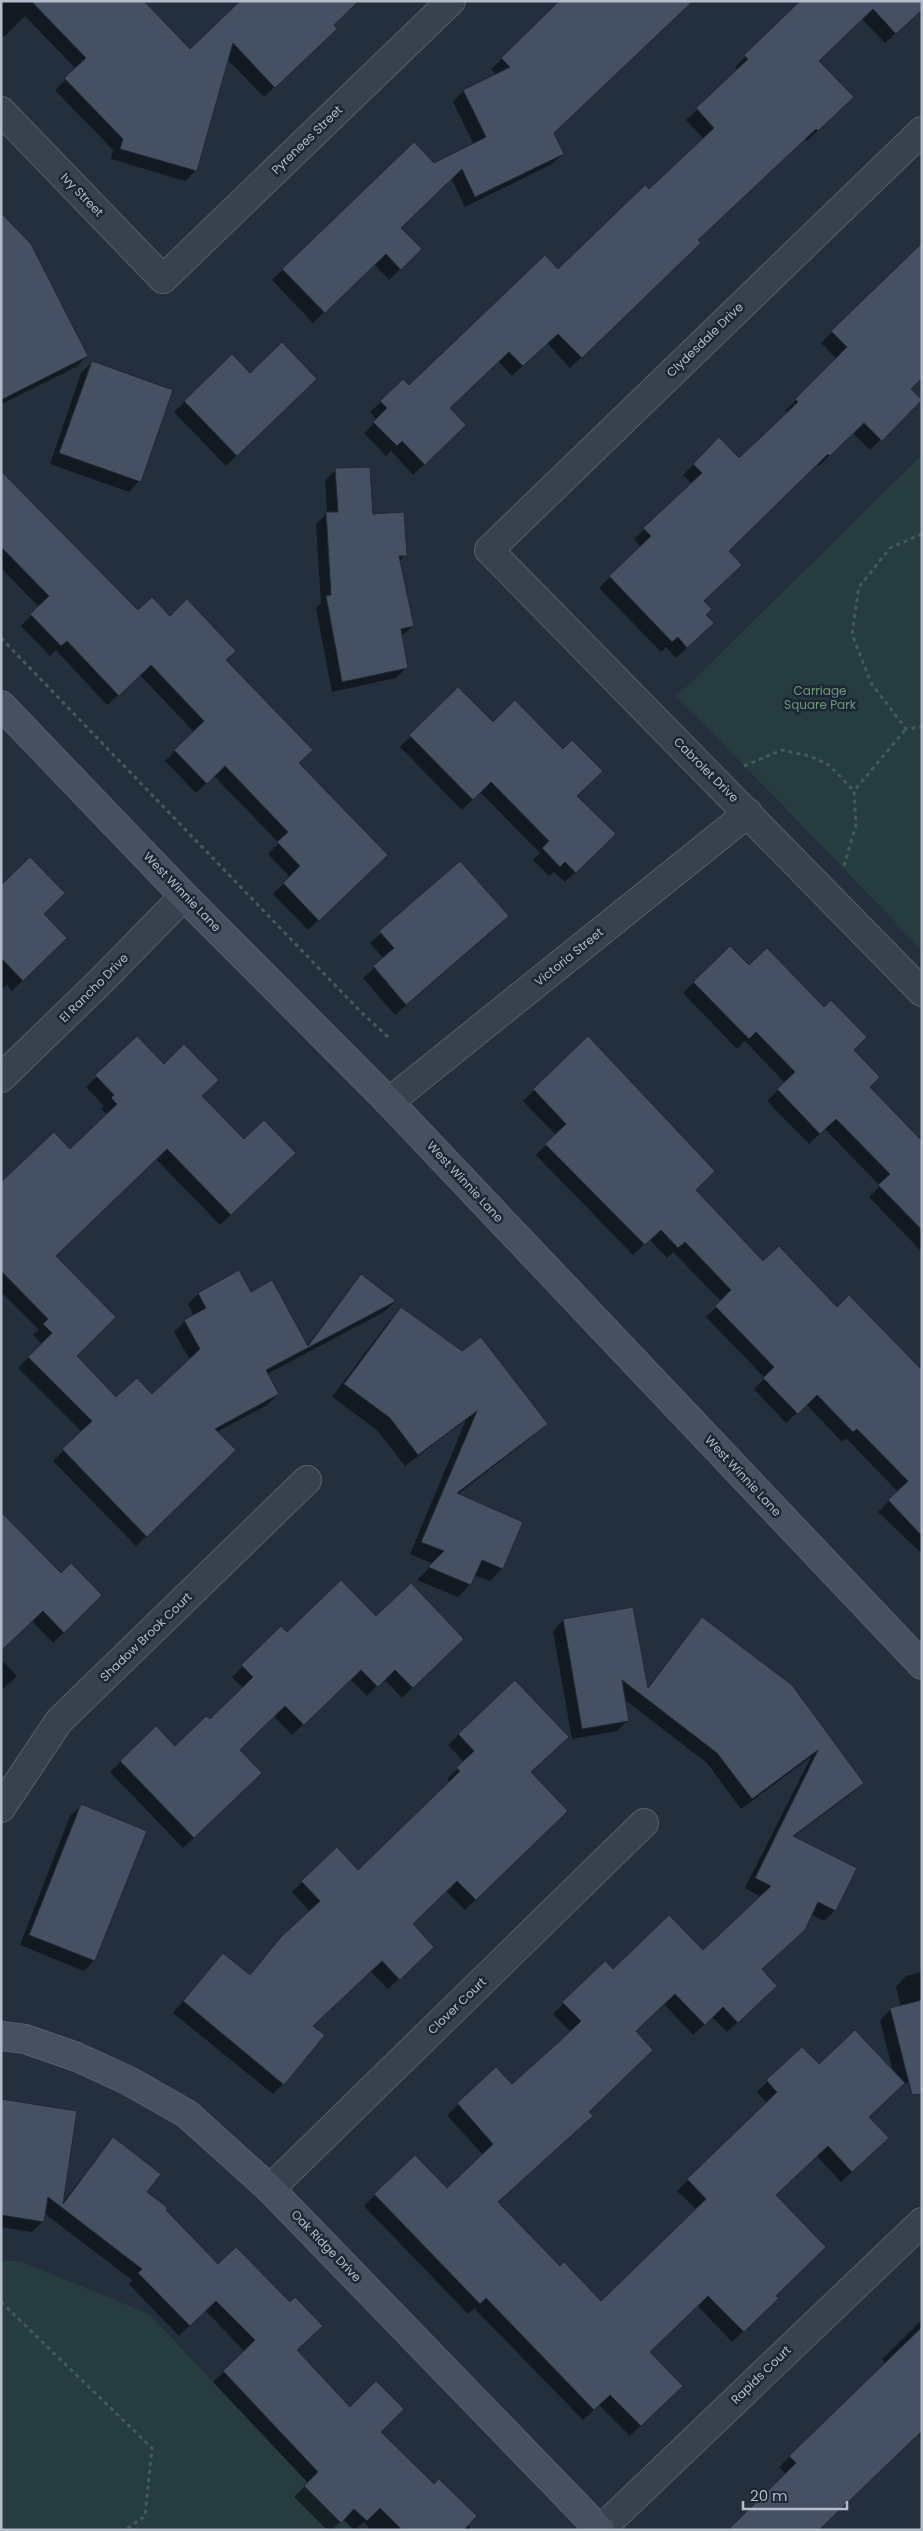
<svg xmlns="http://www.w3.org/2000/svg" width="923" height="2531" viewBox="0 0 923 2531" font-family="Poppins,sans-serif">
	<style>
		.green { fill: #263c3f }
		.shadow { fill: #0007 }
		.building { fill: #455162; stroke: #1f2835 }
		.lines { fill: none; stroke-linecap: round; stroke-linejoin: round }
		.street-casing { stroke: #565f6c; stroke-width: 30 }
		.secondary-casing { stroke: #565f6c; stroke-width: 30 }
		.path { stroke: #44595c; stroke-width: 3; stroke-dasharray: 4 4; stroke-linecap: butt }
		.street { stroke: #38414e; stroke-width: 28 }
		.secondary { stroke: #465061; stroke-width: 28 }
		.labels { text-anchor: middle; stroke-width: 5; stroke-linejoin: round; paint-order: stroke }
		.street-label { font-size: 12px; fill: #b4bcc9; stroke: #1d2633 }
		.park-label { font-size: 12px; fill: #6b9a76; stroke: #1d2633 }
	</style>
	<rect width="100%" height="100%" fill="#242f3e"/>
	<g class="green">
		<path d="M922 455V950L677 696Z"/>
		<path d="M1 2261H20L149 2314 353 2530H1Z"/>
	</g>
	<g class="shadow">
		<path d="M1 1H143L190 51 332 25 325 39 264 97 227 59 196 170 185 181 111 159 113 150 55 90 76 69 25 16 4 37 1 34Z"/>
		<path d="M563 1 553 133 563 154 552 164 465 207 451 178 400 228 420 249 389 280 374 264 313 323 272 280 414 144 434 164 474 145 453 102 463 91 497 75 491 69Z"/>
		<path d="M802 1 922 9 885 43 862 19 818 62 852 97 807 141 804 138 697 240 699 243 570 368 547 343 512 376 498 361 448 408 454 436 413 475 391 451 386 456 364 433 377 420 370 412 403 381 409 386 558 271 649 191 704 139 686 120 738 70 735 67Z"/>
		<path d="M1 215 87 356 76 367 2 404Z"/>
		<path d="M922 245 909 389 920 400 870 450 852 432 819 466 817 463 727 551 703 601 702 633 676 658 666 647 661 652 599 588 641 547 634 539 692 484 683 475 719 439 739 460 788 413 785 411 837 359 821 343Z"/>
		<path d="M232 356 250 374 316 379 226 466 174 412Z"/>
		<path d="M92 362 139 481 129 492 50 464 81 373Z"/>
		<path d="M336 470 405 555 399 561 412 626 401 637 406 668 396 678 332 692 316 608 321 603 316 524 327 513 325 480Z"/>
		<path d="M1 472 138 612 170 618 225 660 297 763 386 855 308 930 273 894 290 877 268 854 279 843 214 776 196 793 165 761 194 732 140 675 107 705 56 650 50 656 21 626 39 607 1 568Z"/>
		<path d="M458 689 493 724 563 751 576 796 614 834 565 882 554 872 549 876 533 860 540 853 480 792 462 810 400 747Z"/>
		<path d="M460 863 497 927 395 1015 363 978 384 959 370 943Z"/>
		<path d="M1 887 42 914 66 938 12 991 7 985 1 990Z"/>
		<path d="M730 947 749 967 852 1050 868 1087 922 1142V1252L869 1197 880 1186 825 1129 809 1144 767 1101 785 1083 745 1041 737 1049 683 993Z"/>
		<path d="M137 1037 164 1066 201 1096 244 1141 294 1153 220 1225 155 1158 54 1256 76 1356 116 1399 152 1396 190 1360 174 1332 185 1321 194 1316 188 1304 198 1294 251 1293 307 1346 351 1287 361 1276 395 1302 384 1312 267 1374 278 1394 267 1405 217 1432 235 1450 136 1546 53 1461 82 1432 18 1368 42 1344 33 1335 39 1330 1 1292V1184L70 1151 108 1115 101 1109 104 1106 86 1087Z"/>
		<path d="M588 1038 694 1190 763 1263 837 1309 922 1373V1554L878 1512 898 1492 846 1438 842 1442 806 1404 786 1423 754 1389 765 1378 706 1317 722 1302 673 1252 667 1258 649 1239 633 1255 536 1155 556 1135 523 1101Z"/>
		<path d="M401 1309 546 1423 533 1436 457 1495 502 1569 490 1581 474 1575 470 1584 458 1597 417 1580 433 1564 410 1554 466 1420 405 1466 377 1430 332 1397 389 1321Z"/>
		<path d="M61 1575 101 1595 53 1643 32 1621Z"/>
		<path d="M376 1618 463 1639 402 1698 384 1679 367 1696 350 1679 292 1735 274 1716 238 1750 260 1773 183 1848 110 1772 156 1727 175 1747 210 1721 243 1688 232 1677 281 1628 287 1634Z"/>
		<path d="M702 1619 863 1783 852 1793 793 1837 835 1910 824 1921 812 1915 761 1970 765 1996 727 2032 712 2017 693 2035 663 2003 634 2032 496 2203 560 2268 601 2303 697 2210 677 2191 767 2103 757 2092 802 2048 819 2066 893 2072 880 2020 890 2010 901 2007 896 1987 906 1976 922 1972V2079L902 2084 864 2121 877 2148 841 2182 816 2155 775 2196V2296L777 2298 732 2342 697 2305 649 2352 681 2386 630 2436 599 2405 583 2420 474 2308 468 2314 364 2206 415 2156 447 2190 483 2155 447 2115 496 2069 512 2086 571 2032 553 2014 605 1963 613 1971 703 1952 761 1897 745 1888 811 1757 741 1809 707 1763 625 1700 628 1720 617 1731 572 1739 553 1631 563 1620 647 1688Z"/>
		<path d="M1 1659 17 1676 1 1691Z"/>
		<path d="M459 1734 530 1773 566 1811 465 1910 446 1891 411 1925 422 1958 388 1989 370 1971 312 2026 283 2084 273 2094 173 2013 223 1955 249 1976 270 1950 310 1912 292 1892 302 1882 358 1872 450 1783 447 1779 464 1762 448 1745Z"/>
		<path d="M81 1806 94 1960 84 1971 20 1945 70 1816Z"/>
		<path d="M1 2100 61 2204 113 2139 145 2192 350 2408 380 2432 472 2530H371L364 2522 354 2530 343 2519 332 2530H327L294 2497 308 2483 213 2382 245 2352 205 2310 179 2336 129 2284 132 2280 44 2213 43 2221 32 2232 1 2227Z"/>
		<path d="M922 2320V2438L918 2434 787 2475 779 2467 886 2364 882 2359Z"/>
	</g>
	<g class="building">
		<path d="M31 1H144L190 49 240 1H359L334 25 337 29 275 88 233 43 197 171 120 149 123 139 64 78 86 58Z"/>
		<path d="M559 1H693L554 133 564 154 475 197 462 169 401 228 422 249 401 270 386 254 325 313 282 269 414 142 434 163 486 137 463 90 510 67 501 58Z"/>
		<path d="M800 1H922V10L896 34 873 9 819 61 854 97 818 131 816 129 698 240 701 243 582 358 558 334 523 366 509 352 450 408 466 425 425 465 402 441 397 446 373 422 387 408 380 401 403 379 409 385 545 255 558 269 645 185 649 189 714 128 696 108 748 59 744 55Z"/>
		<path d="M1 213 31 244 88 356 1 400Z"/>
		<path d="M922 243V378L911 389 922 400 882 441 864 423 830 456 828 454 729 551 742 565 704 601 712 609 706 615 714 623 687 648 678 637 672 642 609 576 651 536 643 528 702 473 693 464 719 437 739 458 798 402 795 399 847 347 831 331Z"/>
		<path d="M282 342 317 379 237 456 184 401 232 354 250 373Z"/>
		<path d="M92 361 173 390 141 482 59 453Z"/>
		<path d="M370 467 373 514 404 512 407 556H399L414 626 401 629 408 668 342 682 326 596 331 595 326 512H338L335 468Z"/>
		<path d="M1 471 138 610 152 597 170 616 187 599 236 651 226 660 313 750 299 763 388 855 319 921 283 883 300 866 277 842 288 832 225 766 207 784 174 750 204 721 151 665 119 696 67 641 61 646 30 614 49 596 1 547Z"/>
		<path d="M458 687 493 722 515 700 563 749 572 740 603 771 577 796 616 834 576 873 565 862 560 867 542 848 549 841 491 782 473 800 409 735Z"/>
		<path d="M30 857 65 893 44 914 67 938 23 981 1 958V885Z"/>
		<path d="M460 861 509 916 406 1005 373 966 394 948 379 931Z"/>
		<path d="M730 946 749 965 767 948 824 1007 831 1000 867 1037 854 1050 880 1077 870 1087 922 1141V1230L878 1185 890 1174 836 1119 820 1134 777 1089 795 1072 756 1032 749 1039 693 982Z"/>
		<path d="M137 1036 164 1064 184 1044 219 1080 202 1096 244 1139 264 1120 296 1153 231 1215 167 1149 56 1256 116 1317 77 1356 116 1397 137 1378 152 1394 200 1349 184 1320 206 1308 198 1293 239 1270 251 1292 272 1280 308 1346 361 1274 396 1301 266 1370 279 1394 215 1429 236 1450 147 1537 62 1449 92 1421 28 1357 52 1333 43 1324 48 1319 1 1271V1182L54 1132 70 1149 117 1104 111 1098 114 1095 95 1075Z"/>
		<path d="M588 1036 715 1171 696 1190 763 1261 779 1246 837 1307 849 1295 922 1370V1536L888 1500 908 1481 857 1429 853 1432 817 1395 798 1414 763 1378 774 1367 715 1306 731 1290 685 1242 678 1248 661 1230 645 1245 545 1144 566 1124 533 1089Z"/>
		<path d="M401 1307 462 1351 481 1337 548 1424 457 1493 523 1522 503 1569 482 1560 471 1585 428 1567 444 1551 421 1542 477 1411 418 1455 390 1418 344 1384Z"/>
		<path d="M1 1512 61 1573 71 1563 102 1595 64 1633 43 1611 1 1651Z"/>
		<path d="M341 1580 376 1616 411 1583 464 1639 413 1688 395 1670 378 1687 361 1670 304 1725 285 1706 240 1750 262 1773 194 1838 120 1761 156 1726 175 1746 206 1716 210 1719 253 1677 241 1665 281 1626 287 1632Z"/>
		<path d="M633 1607 648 1688 702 1617 792 1685 864 1783 793 1836 857 1868 836 1911 818 1902 805 1930 762 1969 777 1986 738 2023 723 2007 705 2025 675 1994 636 2031 653 2050 589 2112 593 2116 498 2202 560 2266 564 2262 601 2301 706 2199 687 2179 777 2092 766 2080 802 2047 819 2064 855 2030 905 2083 869 2117 889 2138 852 2172 828 2146 776 2195 826 2247 776 2296 779 2298 744 2332 708 2296 650 2352 683 2386 641 2426 610 2395 594 2410 486 2298 480 2304 374 2194 415 2155 447 2188 493 2144 457 2103 496 2067 512 2084 560 2041 581 2021 562 2002 605 1961 613 1969 669 1915 703 1950 771 1886 755 1878 818 1750 752 1799 717 1753 622 1680 629 1721 582 1729 563 1619Z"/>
		<path d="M515 1680 569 1737 531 1772 568 1811 476 1900 457 1881 413 1924 434 1947 400 1980 382 1961 313 2026 325 2035 284 2085 183 2001 223 1953 250 1975 281 1937 320 1901 301 1881 337 1847 358 1870 460 1771 456 1768 474 1751 458 1734Z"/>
		<path d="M81 1804 147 1831 95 1961 29 1935Z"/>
		<path d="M922 2000V2094L912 2095 890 2008Z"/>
		<path d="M1 2099 77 2111 63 2204 113 2137 161 2174 147 2192 168 2208 166 2210 218 2264 236 2247 290 2302 295 2297 323 2326 297 2350 350 2407 376 2381 404 2409 381 2432 434 2484 439 2479 477 2516 464 2530H402L380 2508 367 2521 354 2509 341 2523 304 2486 318 2472 223 2371 255 2340 216 2301 190 2326 138 2273 142 2269 48 2197 44 2222 1 2215Z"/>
		<path d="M922 2327V2431L819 2530H728L796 2463 789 2456Z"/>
	</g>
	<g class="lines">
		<g class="street-casing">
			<g id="street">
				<path d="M1 111 163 279 451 1"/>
				<path d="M922 131 489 550 922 992"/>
				<path d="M1 1078 101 981 184 896"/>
				<path d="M389 1102 748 813"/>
				<path d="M1 1808 59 1721 307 1480"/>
				<path d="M270 2189 644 1823"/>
				<path d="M600 2530 922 2222"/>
			</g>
		</g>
		<g class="secondary-casing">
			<g id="secondary">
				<path d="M1 705 184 896 389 1102 922 1665"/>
				<path d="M1 2036 25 2039 77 2057 129 2081 187 2114 270 2189 600 2530"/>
			</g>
		</g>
		<g class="path">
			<path d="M922 534 890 548 859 587 852 634 871 683 906 729 922 727"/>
			<path d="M1 638 360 1011 390 1039"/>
			<path d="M744 766 782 750 810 756 829 765 854 791"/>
			<path d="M844 866 856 825 854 791 906 729"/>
			<path d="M1 2302 152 2448 145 2516 125 2530"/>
		</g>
		<use href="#street" class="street"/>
		<use href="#secondary" class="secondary"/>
	</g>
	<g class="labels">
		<g class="street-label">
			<text transform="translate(307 140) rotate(-44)" y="4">Pyrenees Street</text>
			<text transform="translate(82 195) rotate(46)" y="4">Ivy Street</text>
			<text transform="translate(705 340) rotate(-44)" y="4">Clydesdale Drive</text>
			<text transform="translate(706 770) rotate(45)" y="4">Cabrolet Drive</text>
			<text transform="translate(182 892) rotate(46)" y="4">West Winnie Lane</text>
			<text transform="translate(569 957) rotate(-39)" y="4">Victoria Street</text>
			<text transform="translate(94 988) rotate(-45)" y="4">El Rancho Drive</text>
			<text transform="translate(465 1182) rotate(47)" y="4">West Winnie Lane</text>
			<text transform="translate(743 1476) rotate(47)" y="4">West Winnie Lane</text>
			<text transform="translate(146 1637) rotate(-44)" y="4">Shadow Brook Court</text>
			<text transform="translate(457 2006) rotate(-44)" y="4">Clover Court</text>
			<text transform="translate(326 2246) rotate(46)" y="4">Oak Ridge Drive</text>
			<text transform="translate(761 2375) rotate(-44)" y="4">Rapids Court</text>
		</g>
		<g class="park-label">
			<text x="820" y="695">Carriage<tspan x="820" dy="14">Square Park</tspan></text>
		</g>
	</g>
	<rect width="923" height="2531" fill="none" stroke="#b4bcc9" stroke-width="5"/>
	<path d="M743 2501v8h104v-8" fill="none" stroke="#b4bcc9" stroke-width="2.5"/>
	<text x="750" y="2501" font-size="15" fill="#b4bcc9" stroke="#1d2633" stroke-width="4" paint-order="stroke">20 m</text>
</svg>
